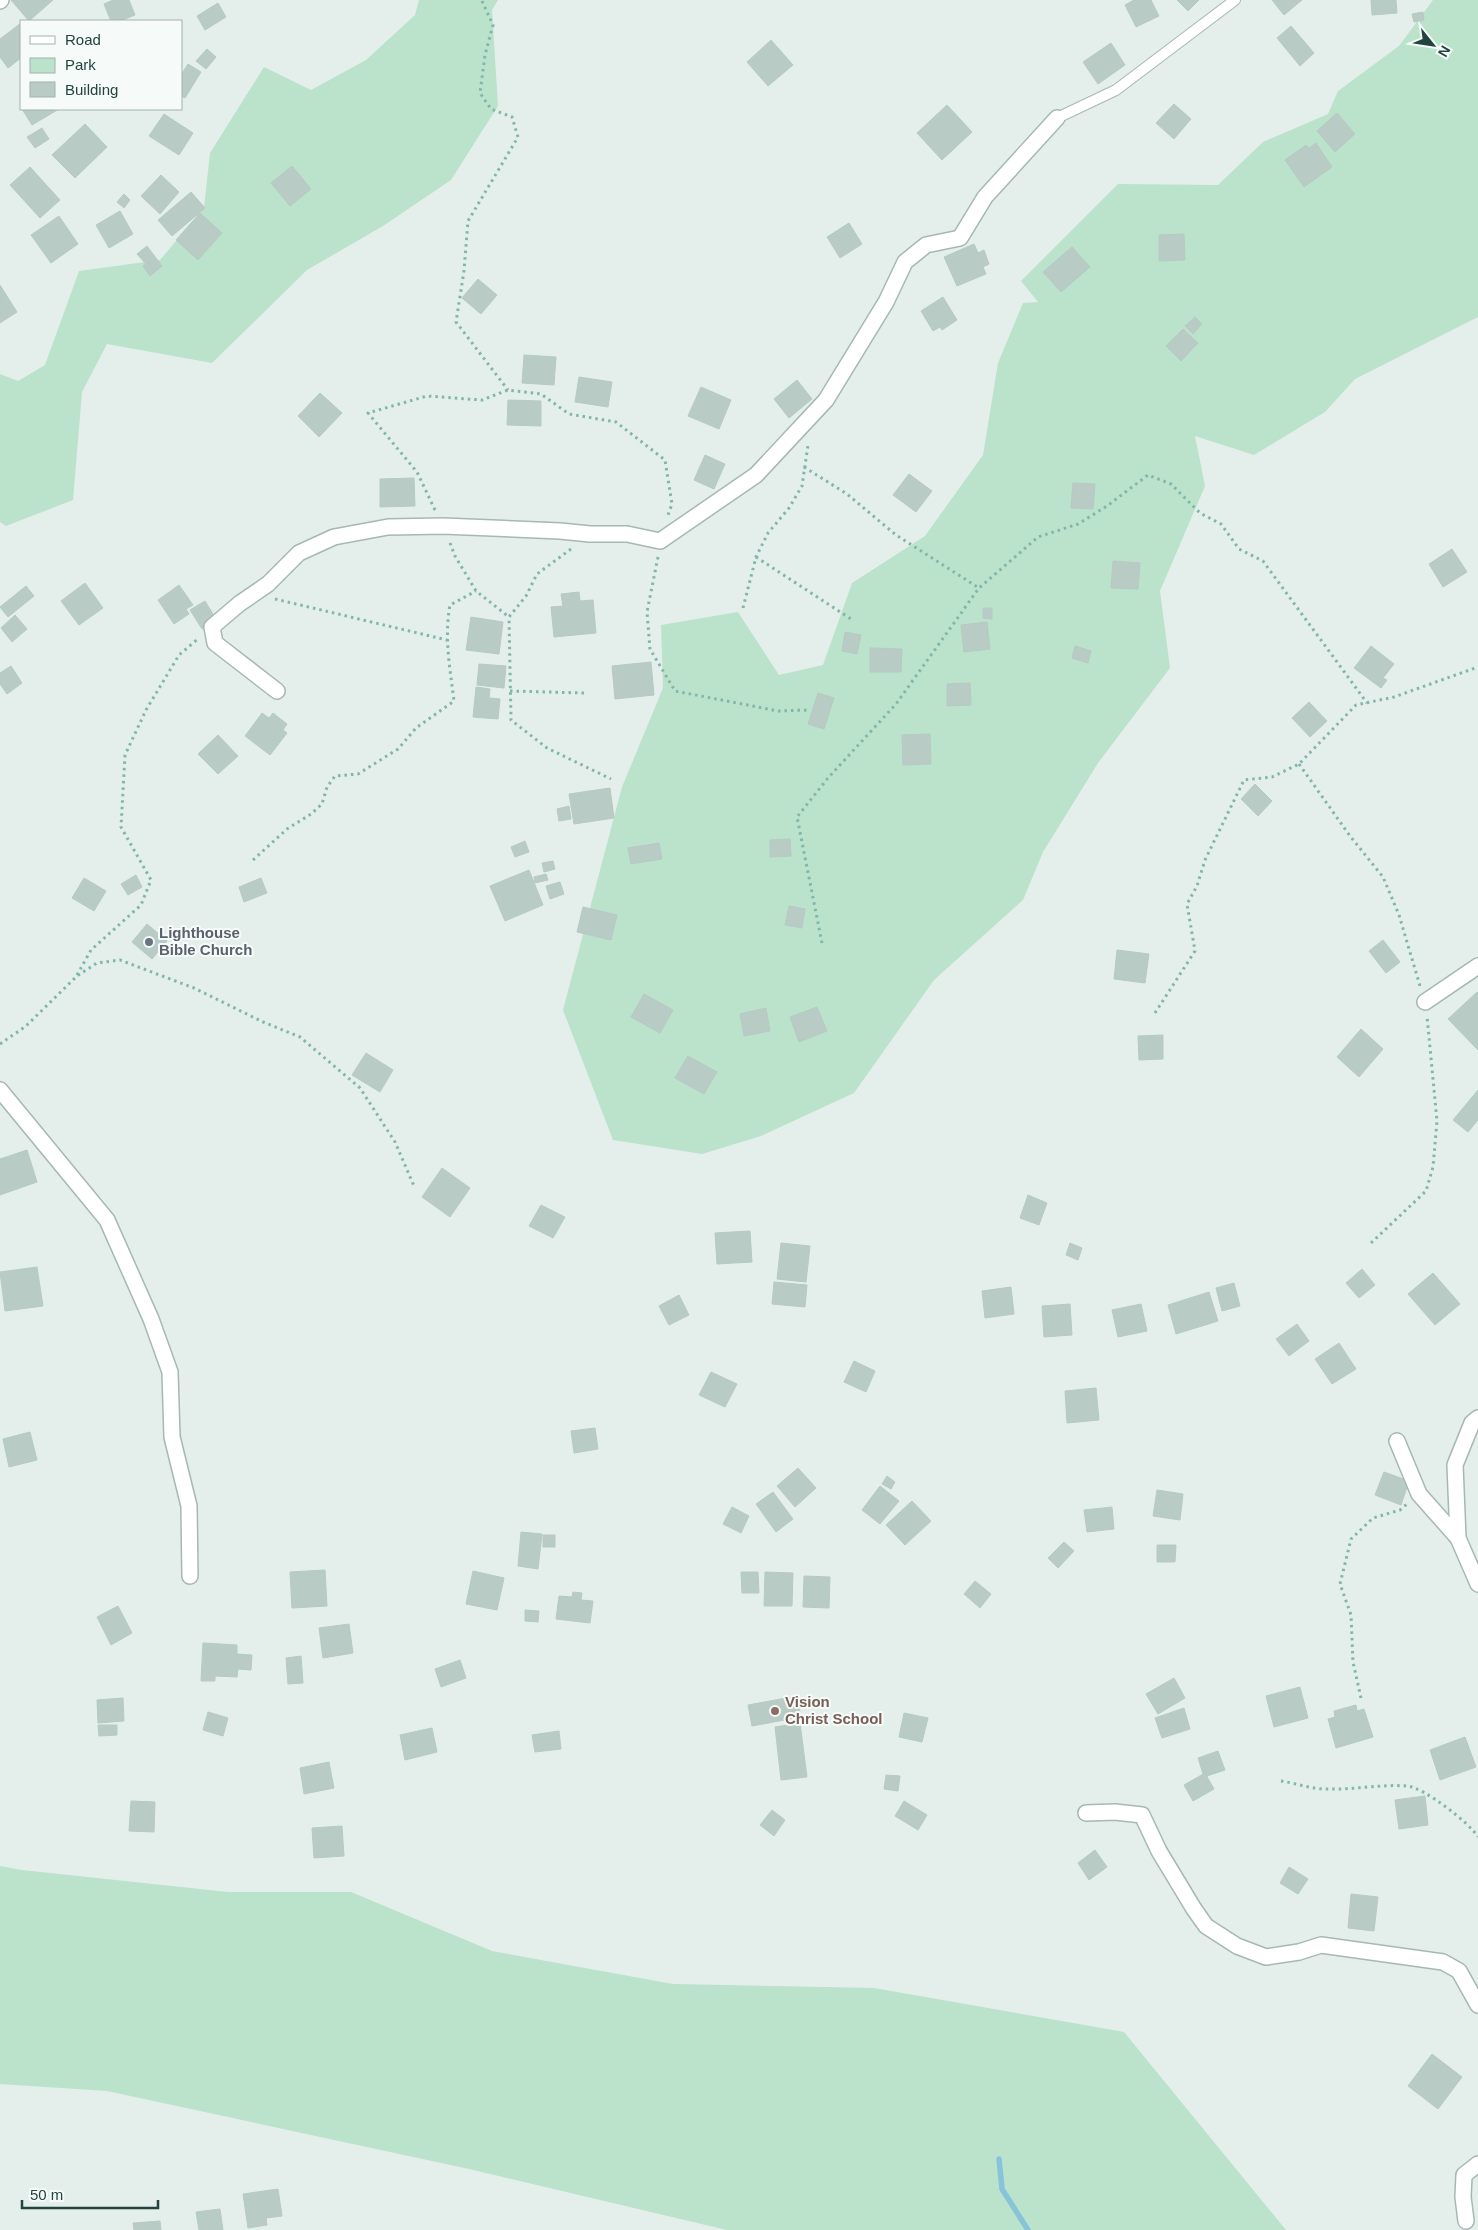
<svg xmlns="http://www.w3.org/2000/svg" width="1478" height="2230" viewBox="0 0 1478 2230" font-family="Helvetica,sans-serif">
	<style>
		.green { fill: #bbe2ca }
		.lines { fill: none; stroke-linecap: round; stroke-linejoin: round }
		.stream { stroke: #87c4d9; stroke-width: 5.5 }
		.building { fill: #b9cbc5; stroke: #b6cac4 }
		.service-casing { stroke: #a6b8b4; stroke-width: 12 }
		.minor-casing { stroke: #a6b8b4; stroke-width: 18 }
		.path { stroke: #81b6ab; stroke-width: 3; stroke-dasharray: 2.5 4; stroke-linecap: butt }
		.service { stroke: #fff; stroke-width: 10 }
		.minor { stroke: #fff; stroke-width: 15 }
		.worship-dot { fill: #6b7280; stroke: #f6fbf9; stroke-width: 2 }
		.education-dot { fill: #8d6e63; stroke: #f6fbf9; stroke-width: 2 }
		.labels { text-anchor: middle; stroke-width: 4; stroke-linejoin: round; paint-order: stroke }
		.worship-label { font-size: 15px; font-weight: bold; fill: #5b616d; stroke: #f6fbf9; text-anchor: start }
		.education-label { font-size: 15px; font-weight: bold; fill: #785e54; stroke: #f6fbf9; text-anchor: start }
	</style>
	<rect width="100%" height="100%" fill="#e4efec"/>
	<g class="green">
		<path d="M419 0H498L492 10 498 106 451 180 383 226 307 270 212 363 107 344 82 392 73 500 6 526 0 522V374L18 381 45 365 79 271 160 260 204 208 210 153 264 67 311 90 366 60 415 15Z"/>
		<path d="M1433 0H1478V317L1355 379 1325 412 1254 455 1195 436 1205 486 1160 591 1170 668 1098 763 1043 852 1023 900 934 980 854 1093 761 1136 702 1154 613 1140 563 1010 622 787 663 688 661 625 738 612 779 675 823 665 852 583 925 536 983 455 998 363 1023 303 1038 302 1021 281 1118 184 1218 185 1263 142 1328 114 1338 91 1399 46Z"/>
		<path d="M0 1866 22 1870 228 1892H351L492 1951 673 1984 874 1988 1124 2032 1286 2230H727L469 2169 107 2091 0 2084Z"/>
	</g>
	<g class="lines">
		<path class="stream" d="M999 2159 1002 2189 1028 2230"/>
	</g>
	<g class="building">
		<path d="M11 0H53L29 21Z"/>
		<path d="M113 0H129L135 15 120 21H111L104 4Z"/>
		<path d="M1134 0H1151L1159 16 1136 27 1125 5Z"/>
		<path d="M1177 0H1199L1188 11Z"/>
		<path d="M1272 0H1302L1284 15Z"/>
		<path d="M1371 0H1396L1397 13 1372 15Z"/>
		<path d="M218 3 226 17 205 30 197 16Z"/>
		<path d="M1423 12 1424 20 1414 22 1412 14Z"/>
		<path d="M21 23V58L8 68 0 57V39Z"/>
		<path d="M1291 26 1314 53 1300 66 1277 38Z"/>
		<path d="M771 40 793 65 768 86 747 62Z"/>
		<path d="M1111 43 1125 65 1098 84 1083 62Z"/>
		<path d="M207 49 216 57 206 69 196 61Z"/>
		<path d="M188 64 201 72 185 98 181 96V75Z"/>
		<path d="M1174 104 1191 119 1174 139 1156 123Z"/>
		<path d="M947 105 972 132 942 160 917 133Z"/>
		<path d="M22 109H59L32 125Z"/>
		<path d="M1337 113 1355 134 1335 152 1317 131Z"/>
		<path d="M164 114 193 133 179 155 149 136Z"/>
		<path d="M85 124 107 147 75 178 52 155Z"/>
		<path d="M42 128 49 139 35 148 27 137Z"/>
		<path d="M1316 143 1332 167 1304 187 1285 160 1306 145 1309 148Z"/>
		<path d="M292 166 311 189 290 206 271 183Z"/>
		<path d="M30 167 60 200 40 218 10 185Z"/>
		<path d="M161 175 179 192 160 214 141 196Z"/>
		<path d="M191 192 205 208 172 236 158 220Z"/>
		<path d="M124 194 130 200 124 208 117 202Z"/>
		<path d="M120 211 133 234 109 248 96 225Z"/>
		<path d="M200 213 222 233 198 260 176 240Z"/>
		<path d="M59 216 78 244 51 263 31 235Z"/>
		<path d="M849 223 862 244 840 258 827 237Z"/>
		<path d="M1184 234 1185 260 1159 261V235Z"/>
		<path d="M974 244 978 253 984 250 989 264 983 267 986 274 957 286 944 257Z"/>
		<path d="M147 246 162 266 150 276 143 266 146 264 137 254Z"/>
		<path d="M1072 247 1090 267 1061 292 1043 272Z"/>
		<path d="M478 279 497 295 481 314 462 298Z"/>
		<path d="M0 285 17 312 0 323Z"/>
		<path d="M943 297 957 320 942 330 940 327 933 331 921 311Z"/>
		<path d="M1195 317 1202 324 1193 334 1185 326Z"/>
		<path d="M1183 329 1198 343 1181 361 1166 346Z"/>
		<path d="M524 355 556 357 554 385 522 383Z"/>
		<path d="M579 377 612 382 608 407 575 402Z"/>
		<path d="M797 380 812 399 789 418 774 399Z"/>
		<path d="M701 387 731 400 719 429 688 416Z"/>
		<path d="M320 393 342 413 319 437 298 416Z"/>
		<path d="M508 400 541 401V426L507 425Z"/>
		<path d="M705 455 725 464 714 489 694 480Z"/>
		<path d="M909 474 932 491 916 512 893 495Z"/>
		<path d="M414 478 415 506 380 507V479Z"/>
		<path d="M1073 483 1095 484 1093 509 1071 508Z"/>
		<path d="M1452 549 1467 572 1443 587 1429 564Z"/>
		<path d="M1113 561 1140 563 1138 589 1111 588Z"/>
		<path d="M85 583 103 608 79 625 61 601Z"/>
		<path d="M179 585 193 605 186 609 189 614 174 624 158 600Z"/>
		<path d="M26 586 34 596 8 617 0 607Z"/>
		<path d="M579 592 580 601 593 600 596 633 554 637 551 607 563 606 561 594Z"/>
		<path d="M205 601 216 619 202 629 190 610Z"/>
		<path d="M983 608H992V619L983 618Z"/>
		<path d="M15 615 27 629 12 642 1 628Z"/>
		<path d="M471 617 503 622 499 654 466 650Z"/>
		<path d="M987 622 990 649 964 652 961 625Z"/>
		<path d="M845 632 861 635 857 654 842 651Z"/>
		<path d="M1075 646 1091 651 1088 663 1072 658Z"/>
		<path d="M1371 646 1394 664 1383 678 1387 680 1381 688 1354 668Z"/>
		<path d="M870 648 902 649 901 672H870Z"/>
		<path d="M651 662 654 695 615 699 612 666Z"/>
		<path d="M479 664 506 666 504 688 477 685Z"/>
		<path d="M11 666 22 683 7 694 0 684V673Z"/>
		<path d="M970 683 971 705 947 706V684Z"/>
		<path d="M476 687 490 689 489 698 500 699 498 719 473 717Z"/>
		<path d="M818 693 834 698 824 729 808 724Z"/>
		<path d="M1309 702 1327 721 1310 737 1292 718Z"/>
		<path d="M262 713 269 718 273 713 287 724 283 730 287 733 270 755 245 736Z"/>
		<path d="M930 734 931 764 903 765 902 735Z"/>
		<path d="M218 735 238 756 218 774 198 754Z"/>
		<path d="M1255 784 1272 801 1258 816 1241 799Z"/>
		<path d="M610 788 614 818 574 824 569 794Z"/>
		<path d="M569 806 571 819 559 821 557 809Z"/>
		<path d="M790 839 791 856 770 857V840Z"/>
		<path d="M525 841 529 852 515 857 511 847Z"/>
		<path d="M659 843 662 859 631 864 628 848Z"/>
		<path d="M553 861 555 869 544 872 542 863Z"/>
		<path d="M529 870 543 905 505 921 490 886Z"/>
		<path d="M546 874 548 880 535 883 534 877Z"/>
		<path d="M136 875 142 887 128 895 121 884Z"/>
		<path d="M84 878 106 891 94 911 72 898Z"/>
		<path d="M261 878 267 893 244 902 239 887Z"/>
		<path d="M560 882 564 894 550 899 546 886Z"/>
		<path d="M789 906 805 909 802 928 785 925Z"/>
		<path d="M583 907 617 915 611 940 577 932Z"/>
		<path d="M147 924 167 941 152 959 132 942Z"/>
		<path d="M1383 940 1400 962 1386 973 1369 951Z"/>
		<path d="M1117 950 1149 954 1145 983 1114 979Z"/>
		<path d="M1477 992 1478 993V1050L1448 1019Z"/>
		<path d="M644 994 673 1010 660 1033 631 1017Z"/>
		<path d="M817 1007 827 1031 799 1042 790 1017Z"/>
		<path d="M766 1008 770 1031 744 1036 740 1014Z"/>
		<path d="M1361 1029 1383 1049 1359 1077 1337 1057Z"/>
		<path d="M1163 1035V1059L1139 1060 1138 1036Z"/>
		<path d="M366 1053 393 1070 380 1092 352 1075Z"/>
		<path d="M688 1056 717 1072 704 1094 675 1078Z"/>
		<path d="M1478 1090V1120L1468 1132 1453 1120Z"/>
		<path d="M27 1150 37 1182 0 1195V1159Z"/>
		<path d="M442 1168 470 1188 450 1217 422 1197Z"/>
		<path d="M1028 1195 1047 1203 1039 1225 1020 1218Z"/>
		<path d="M541 1205 565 1217 553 1238 529 1226Z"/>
		<path d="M750 1231 752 1262 717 1264 715 1233Z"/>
		<path d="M781 1243 810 1246 806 1282 777 1279Z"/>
		<path d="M1070 1243 1082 1248 1078 1260 1066 1255Z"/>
		<path d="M37 1267 43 1306 5 1311 0 1272Z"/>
		<path d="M1362 1269 1375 1285 1359 1298 1346 1283Z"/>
		<path d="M1433 1273 1460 1304 1435 1325 1408 1294Z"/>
		<path d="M774 1282 807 1285 805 1307 772 1304Z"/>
		<path d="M1234 1283 1240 1306 1222 1311 1216 1288Z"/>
		<path d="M1011 1287 1014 1314 985 1318 982 1291Z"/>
		<path d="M1209 1292 1218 1321 1176 1334 1168 1305Z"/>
		<path d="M679 1295 689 1315 669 1325 659 1306Z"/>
		<path d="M1070 1304 1072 1335 1044 1337 1042 1306Z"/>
		<path d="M1141 1304 1147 1331 1118 1337 1112 1310Z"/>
		<path d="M1297 1324 1309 1341 1289 1356 1276 1339Z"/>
		<path d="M1339 1343 1356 1369 1332 1384 1315 1359Z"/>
		<path d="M854 1361 875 1371 866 1392 844 1382Z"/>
		<path d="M711 1372 737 1384 725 1407 699 1395Z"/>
		<path d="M1096 1388 1099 1420 1067 1423 1065 1391Z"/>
		<path d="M595 1428 598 1449 574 1453 571 1431Z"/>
		<path d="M30 1432 37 1460 9 1467 3 1439Z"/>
		<path d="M798 1468 816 1488 795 1507 777 1486Z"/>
		<path d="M1384 1472 1409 1481 1401 1505 1375 1495Z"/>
		<path d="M887 1476 895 1482 891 1489 882 1484Z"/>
		<path d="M880 1486 899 1501 880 1524 862 1510Z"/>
		<path d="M1157 1490 1183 1494 1180 1520 1153 1516Z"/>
		<path d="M773 1492 793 1519 776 1532 756 1504Z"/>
		<path d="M912 1501 931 1521 905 1545 886 1525Z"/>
		<path d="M732 1507 749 1516 741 1533 723 1524Z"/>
		<path d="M1112 1507 1114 1529 1087 1532 1084 1510Z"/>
		<path d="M521 1532 542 1534 538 1569 518 1566Z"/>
		<rect x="543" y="1535" width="12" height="12"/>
		<path d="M1064 1542 1074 1551 1058 1568 1048 1558Z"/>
		<path d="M1157 1545H1176L1175 1562H1157Z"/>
		<path d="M325 1570 327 1606 292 1608 290 1572Z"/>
		<path d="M473 1571 504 1578 497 1610 466 1604Z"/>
		<path d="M741 1572H758L759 1593H742Z"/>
		<path d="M765 1572 793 1573 792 1606H764Z"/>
		<path d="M804 1576 830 1577 829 1608 803 1607Z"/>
		<path d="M975 1581 991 1594 980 1608 964 1594Z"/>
		<path d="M573 1592 582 1593 581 1600 593 1601 590 1623 556 1619 559 1596 572 1597Z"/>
		<path d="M118 1606 132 1633 111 1645 97 1617Z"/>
		<path d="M525 1610 539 1611 538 1622 525 1621Z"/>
		<path d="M349 1624 353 1653 323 1658 319 1628Z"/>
		<path d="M203 1643 237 1645V1654L252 1655 251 1670 238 1669 237 1677 215 1676V1681H201Z"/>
		<path d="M301 1656 303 1683 288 1684 286 1658Z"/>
		<path d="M460 1660 466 1678 441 1687 435 1669Z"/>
		<path d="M1174 1678 1185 1698 1158 1714 1146 1694Z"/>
		<path d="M1300 1687 1308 1718 1274 1727 1266 1696Z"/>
		<path d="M797 1696 801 1717 752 1726 748 1705Z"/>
		<path d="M123 1698 124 1721 98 1723 97 1700Z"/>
		<path d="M1356 1705 1357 1711 1364 1709 1373 1737 1336 1748 1328 1719 1335 1717 1334 1711Z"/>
		<path d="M1184 1708 1190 1729 1162 1738 1155 1718Z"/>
		<path d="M208 1712 228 1718 223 1736 203 1730Z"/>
		<path d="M904 1713 928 1718 922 1742 899 1737Z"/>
		<path d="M800 1723 807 1777 781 1780 775 1727Z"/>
		<path d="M98 1725H117V1735L99 1736Z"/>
		<path d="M432 1728 437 1752 405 1760 400 1735Z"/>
		<path d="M559 1731 561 1749 535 1752 532 1735Z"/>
		<path d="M1465 1737 1476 1767 1440 1780 1430 1750Z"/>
		<path d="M1218 1751 1225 1770 1204 1777 1198 1758Z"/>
		<path d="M329 1762 334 1788 304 1794 300 1768Z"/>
		<path d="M1205 1773 1214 1789 1193 1801 1184 1785Z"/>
		<path d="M886 1775 900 1776 898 1791 884 1789Z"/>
		<path d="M1425 1796 1428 1825 1399 1829 1395 1800Z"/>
		<path d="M131 1801 155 1802 154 1832 129 1831Z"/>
		<path d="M904 1801 927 1815 918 1830 895 1816Z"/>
		<path d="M772 1810 785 1820 774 1836 760 1825Z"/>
		<path d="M342 1826 344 1856 314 1858 312 1828Z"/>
		<path d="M1095 1850 1107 1867 1089 1880 1078 1863Z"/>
		<path d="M1289 1867 1308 1879 1298 1894 1280 1883Z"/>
		<path d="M1351 1894 1378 1897 1374 1931 1348 1928Z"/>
		<path d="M1432 2054 1462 2077 1438 2109 1408 2086Z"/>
		<path d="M278 2189 282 2216 266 2218 267 2225 248 2228 243 2194Z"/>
		<path d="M220 2209 223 2230H199L196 2212Z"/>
		<path d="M160 2221 161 2230H134L133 2223Z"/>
	</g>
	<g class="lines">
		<g class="service-casing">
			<path id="service" d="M1057 118 1116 90 1235 0"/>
		</g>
		<g class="minor-casing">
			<g id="minor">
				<path d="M0 1 1 0"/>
				<path d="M277 691 215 643 212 627 239 604 268 584 299 553 334 537 388 527 443 526 560 531 590 534H627L660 541 756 475 826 400 886 302 905 262 926 245 960 238 985 197 1057 118"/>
				<path d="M1425 1002 1478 966"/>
				<path d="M0 1090 107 1220 151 1319 170 1372 172 1437 189 1506 190 1576"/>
				<path d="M1478 1418 1472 1423 1455 1465 1458 1538 1478 1584"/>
				<path d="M1397 1441 1419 1494 1458 1538"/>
				<path d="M1086 1813 1115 1812 1142 1815 1159 1851 1194 1909 1206 1926 1237 1946 1266 1957 1299 1952 1321 1945 1443 1962 1459 1971 1478 2005"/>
				<path d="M1466 2221 1463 2197 1464 2175 1478 2164"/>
			</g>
		</g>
		<g class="path">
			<path d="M482 1 493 25 485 55 480 93 491 109 512 117 518 137 468 221 464 271 456 322 508 390"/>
			<path d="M804 467 847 494 896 535 979 588"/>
			<path d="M435 510 417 472 368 413 427 396 482 400 508 390 541 394 569 414 616 422 665 460 672 504 668 515"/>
			<path d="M450 543 455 556 476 591 509 617"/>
			<path d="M571 549 537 574 526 596 509 617 511 720 547 748 611 779"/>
			<path d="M658 557 647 612 650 649 675 691 778 711 808 710"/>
			<path d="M756 557 854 621"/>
			<path d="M275 599 447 640"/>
			<path d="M743 608 756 557 768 533 789 508 802 486 808 445"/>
			<path d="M510 691 585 693"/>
			<path d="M1299 764 1350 836 1383 877 1399 915 1420 986"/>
			<path d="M253 860 287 829 311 814 322 804 327 787 335 776 358 774 398 749 416 728 454 701C450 668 444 638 450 605L476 591"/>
			<path d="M822 943 797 817 828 778 896 704 979 588 1038 537 1078 524 1107 506 1148 475 1171 484 1200 513 1221 524 1239 549 1263 561 1367 703"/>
			<path d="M77 975 91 950 141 905 151 880 121 827 125 755 146 710 179 655 199 638"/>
			<path d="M1155 1013 1195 951 1187 904 1197 886 1205 860 1244 780 1272 777 1299 764 1356 705 1394 697 1478 667"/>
			<path d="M0 1044 26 1026 77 976 97 963 120 960 194 988 263 1022 300 1037 360 1088 395 1142 414 1186"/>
			<path d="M1371 1243 1426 1191 1433 1167 1437 1121 1427 1016"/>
			<path d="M1361 1698 1353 1662 1351 1615 1340 1584 1351 1539 1373 1518 1400 1510 1407 1504"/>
			<path d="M1281 1781C1295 1783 1311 1789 1326 1789 1353 1790 1381 1784 1407 1786 1423 1787 1470 1823 1478 1837"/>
		</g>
		<use href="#service" class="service"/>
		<use href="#minor" class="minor"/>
	</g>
	<circle class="worship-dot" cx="149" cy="942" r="5"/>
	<circle class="education-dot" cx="775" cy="1711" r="5"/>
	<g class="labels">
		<g class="worship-label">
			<text x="159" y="938">Lighthouse<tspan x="159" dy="17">Bible Church</tspan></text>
		</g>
		<g class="education-label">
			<text x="785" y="1707">Vision<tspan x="785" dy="17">Christ School</tspan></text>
		</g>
	</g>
	<rect x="20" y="20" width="162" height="90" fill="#f6fbf9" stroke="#a1b2ae"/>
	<rect x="30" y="36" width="25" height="8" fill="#ffffff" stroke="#a1b2ae"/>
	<text x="65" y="45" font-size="15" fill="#21443e">Road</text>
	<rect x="30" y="58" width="25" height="15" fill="#bbe2ca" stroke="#a1b2ae"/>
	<text x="65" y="70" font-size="15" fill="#21443e">Park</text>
	<rect x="30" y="82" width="25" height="15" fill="#b9cbc5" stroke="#a1b2ae"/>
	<text x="65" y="95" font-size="15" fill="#21443e">Building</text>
	<g transform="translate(1433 45) rotate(120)" stroke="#f6fbf9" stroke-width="4" paint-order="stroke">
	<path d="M0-4L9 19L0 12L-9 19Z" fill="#21443e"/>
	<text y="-8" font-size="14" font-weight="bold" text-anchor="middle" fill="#21443e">N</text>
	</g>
	<path d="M22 2200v8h136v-8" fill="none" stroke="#21443e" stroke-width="2.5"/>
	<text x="30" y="2200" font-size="15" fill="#21443e" stroke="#f6fbf9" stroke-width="4" paint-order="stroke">50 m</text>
</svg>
